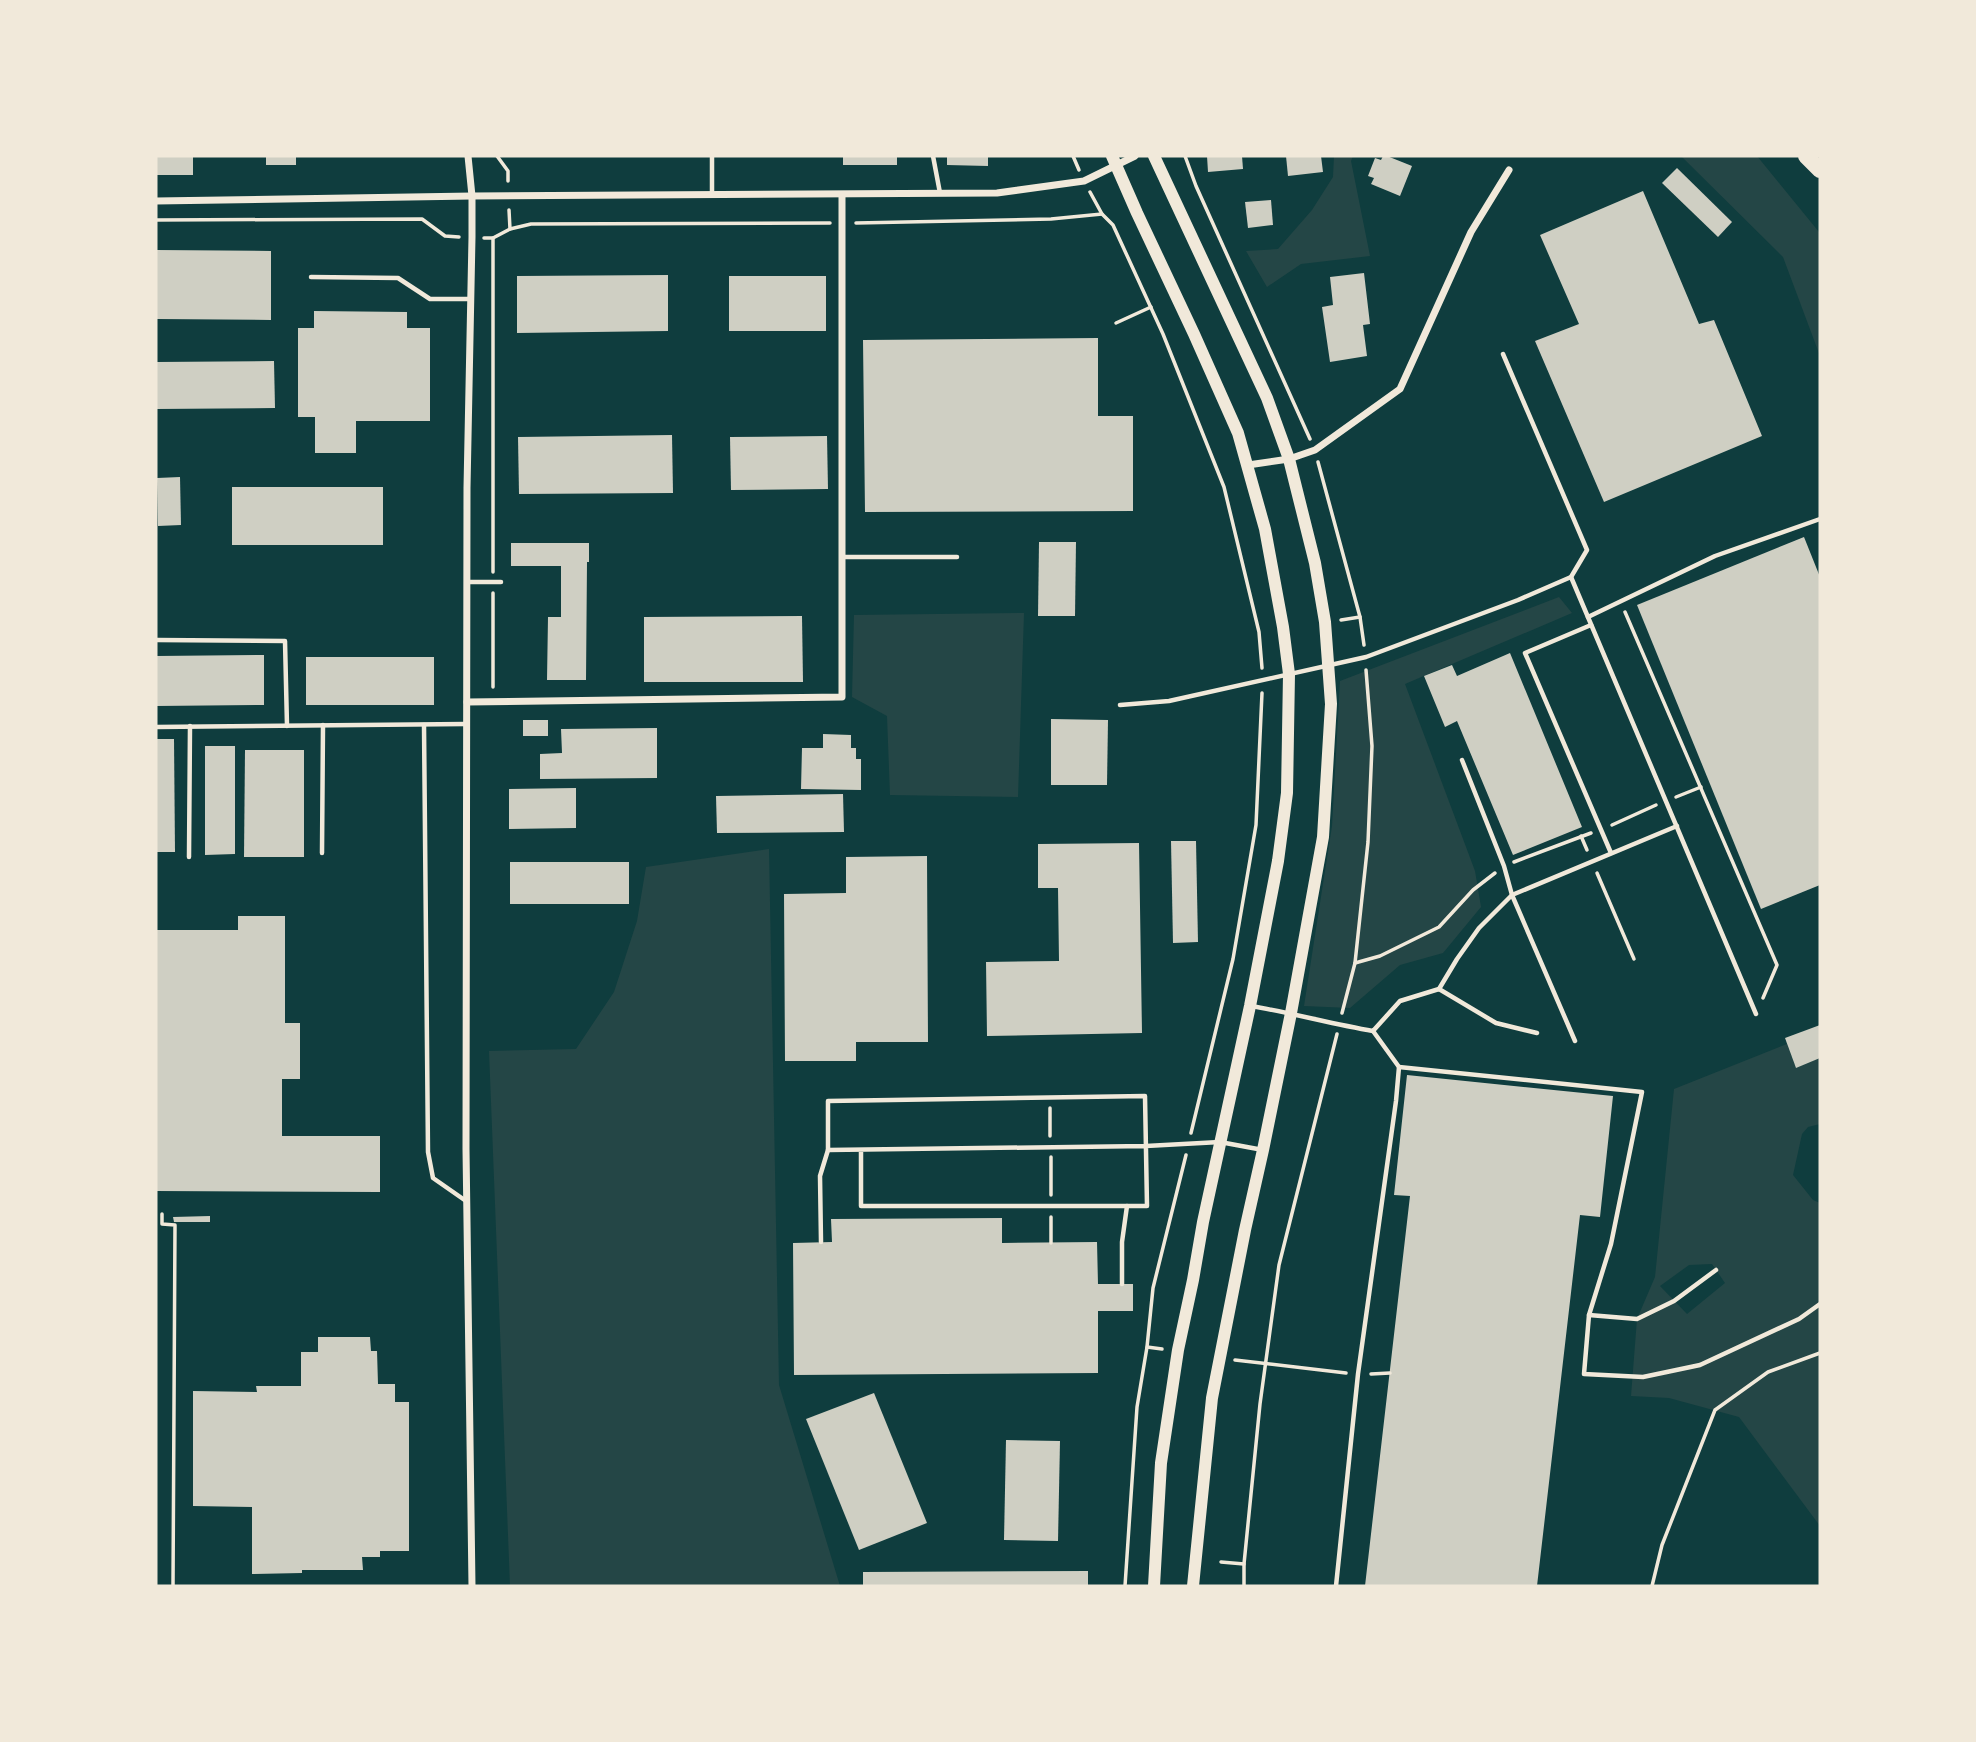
<svg xmlns="http://www.w3.org/2000/svg" width="1976" height="1742" viewBox="0 0 1976 1742" font-family="'Sofia Sans Condensed',sans-serif">
	<style>
		.green { fill: #244646; fill-rule: evenodd }
		.building { fill: #cfcfc3 }
		.lines { fill: none; stroke-linecap: round; stroke-linejoin: round }
		.path { stroke: #f1e9da; stroke-width: 3.5 }
		.service { stroke: #f1e9da; stroke-width: 4.5 }
		.minor { stroke: #f1e9da; stroke-width: 7 }
		.tertiary { stroke: #f1e9da; stroke-width: 12 }
		.primary { stroke: #f1e9da; stroke-width: 16 }
	</style>
	<rect width="100%" height="100%" fill="#0f3d3e"/>
	<g class="green">
		<path d="M1334 156H1353L1351 161 1370 256 1301 264 1267 287 1246 251 1278 249 1312 210 1333 177Z"/>
		<path d="M1681 156H1757L1819 232 1820 236V356L1783 257Z"/>
		<path d="M1559 597 1572 613 1405 684 1475 871 1481 907 1443 953 1400 965 1350 1008 1304 1006 1332 826 1340 681Z"/>
		<path d="M1024 613 1018 797 890 795 887 716 852 697 854 615Z"/>
		<path d="M769 849 779 1385 840 1586H510L489 1051 576 1049 614 992 637 921 646 867Z"/>
		<path d="M1787 1044 1796 1068 1820 1058V1124L1808 1127 1802 1134 1793 1175 1813 1200 1820 1203V1526L1739 1417 1669 1398 1631 1396 1637 1319 1655 1277 1674 1089ZM1712 1264 1725 1283 1687 1314 1660 1286 1689 1265Z"/>
	</g>
	<g class="building">
		<rect x="156" y="156" width="37" height="19"/>
		<rect x="266" y="156" width="30" height="9"/>
		<rect x="843" y="156" width="54" height="9"/>
		<path d="M947 156H988V166L947 165Z"/>
		<path d="M1207 156H1242L1243 169 1208 172Z"/>
		<path d="M1286 156H1321L1323 172 1288 176Z"/>
		<path d="M1383 156H1387L1412 166 1400 196 1371 184 1374 178 1368 176 1375 158 1381 160Z"/>
		<path d="M1677 168 1732 222 1718 237 1662 183Z"/>
		<path d="M1643 191 1699 324 1714 320 1762 436 1604 502 1535 341 1579 324 1540 235Z"/>
		<path d="M1271 200 1273 225 1248 228 1245 202Z"/>
		<path d="M156 250 271 251V320L156 319Z"/>
		<path d="M1364 273 1370 324 1363 325 1367 356 1330 362 1322 307 1333 305 1330 277Z"/>
		<path d="M668 275V331L517 333V276Z"/>
		<rect x="729" y="276" width="97" height="55"/>
		<path d="M314 311 407 312V328H430V421H356V453H315V417H298V328H314Z"/>
		<path d="M1098 338V416H1133V511L865 512 863 340Z"/>
		<path d="M274 361 275 408 156 409V362Z"/>
		<path d="M672 435 673 493 519 494 518 437Z"/>
		<path d="M827 436 828 489 731 490 730 437Z"/>
		<path d="M180 477 181 525 158 526 157 478Z"/>
		<rect x="232" y="487" width="151" height="58"/>
		<path d="M1804 537 1820 577V885L1761 909 1637 605Z"/>
		<path d="M1039 542H1076L1075 616H1038Z"/>
		<path d="M511 543H589V562H587L586 680H547L548 617H561V566H511Z"/>
		<path d="M802 616 803 682H644V617Z"/>
		<path d="M1510 653 1582 827 1513 855 1457 721 1445 727 1424 676 1452 665 1457 676Z"/>
		<path d="M264 655V705L156 706V656Z"/>
		<rect x="306" y="657" width="128" height="48"/>
		<path d="M1051 719 1108 720 1107 785H1051Z"/>
		<rect x="523" y="720" width="25" height="16"/>
		<path d="M657 728V778L540 779V754L562 753 561 729Z"/>
		<path d="M823 734 851 735V748H856V759H861V790L801 789 802 748H823Z"/>
		<path d="M156 739H174L175 852H156Z"/>
		<path d="M205 746H235V854L205 855Z"/>
		<path d="M245 750H304V857H244Z"/>
		<path d="M576 788V828L509 829V789Z"/>
		<path d="M843 794 844 832 717 833 716 796Z"/>
		<path d="M1171 841H1196L1198 942 1173 943Z"/>
		<path d="M1139 843 1142 1033 987 1036 986 962 1059 961 1058 888H1038V844Z"/>
		<path d="M927 856 928 1042H856V1061H785L784 894 846 893V857Z"/>
		<rect x="510" y="862" width="119" height="42"/>
		<path d="M238 916H285V1023H300V1079H282V1136H380V1192L156 1191V930H238Z"/>
		<path d="M1820 1025V1058L1796 1068 1785 1038Z"/>
		<path d="M1407 1075 1613 1096 1600 1217 1580 1215 1537 1586H1365L1410 1196 1394 1195Z"/>
		<path d="M210 1216V1222H174L173 1217Z"/>
		<path d="M1002 1218V1243L1097 1242 1098 1284H1133V1311H1098V1373L794 1375 793 1243 832 1242 831 1219Z"/>
		<path d="M318 1337H370L371 1351H377L378 1384H395V1402H409V1551H380V1557H362L363 1570H302V1573L252 1574V1507L193 1506V1391L257 1392 256 1386H301V1352H318Z"/>
		<path d="M874 1393 927 1523 859 1550 806 1419Z"/>
		<path d="M1006 1440 1060 1441 1058 1541 1004 1540Z"/>
		<path d="M1088 1571V1586H863V1572Z"/>
	</g>
	<g class="lines">
		<g class="path">
			<path d="M497 156 508 171V181"/>
			<path d="M1073 156 1079 170"/>
			<path d="M1185 156 1196 186 1310 439"/>
			<path d="M1090 192 1102 214 1113 225 1163 334 1224 487 1259 632 1262 668"/>
			<path d="M509 210 510 229"/>
			<path d="M156 220 422 219 445 236 459 237"/>
			<path d="M856 223 1051 219 1102 214"/>
			<path d="M484 238H493L510 229 531 224 830 223"/>
			<path d="M493 238V572"/>
			<path d="M1116 323 1151 307"/>
			<path d="M1318 462 1360 617 1364 645"/>
			<path d="M1625 612 1777 965 1763 998"/>
			<path d="M1341 620 1360 617"/>
			<path d="M493 687V593"/>
			<path d="M1676 797 1701 787"/>
			<path d="M1612 825 1656 805"/>
			<path d="M1581 836 1587 850"/>
			<path d="M1514 862 1591 833"/>
			<path d="M1597 873 1634 959"/>
			<path d="M1355 963 1380 956 1439 927 1473 890 1495 873"/>
			<path d="M1342 1013 1355 963 1368 842 1372 746 1366 670"/>
			<path d="M1050 1108V1136"/>
			<path d="M1191 1133 1233 959 1256 825 1262 693"/>
			<path d="M1051 1157V1195"/>
			<path d="M162 1214V1224L175 1225 173 1586"/>
			<path d="M1051 1217V1243"/>
			<path d="M1147 1347 1162 1349"/>
			<path d="M1235 1360 1346 1373"/>
			<path d="M1371 1374 1390 1373"/>
			<path d="M1221 1562 1244 1564"/>
			<path d="M1125 1586 1137 1407 1147 1347 1153 1288 1186 1155"/>
			<path d="M1244 1586V1564L1260 1404 1279 1265 1337 1034"/>
			<path d="M1652 1586 1662 1545 1715 1410 1768 1372 1820 1353"/>
		</g>
		<g class="service">
			<path d="M712 156V194"/>
			<path d="M933 156 940 193"/>
			<path d="M311 277 398 278 430 299H471"/>
			<path d="M843 557H957"/>
			<path d="M1571 577 1756 1014"/>
			<path d="M467 582H501"/>
			<path d="M1588 617 1715 556 1820 519"/>
			<path d="M1591 625 1525 653 1611 853"/>
			<path d="M157 640 285 641 287 726"/>
			<path d="M1120 705 1169 701 1366 657 1518 600 1571 577 1587 550 1503 354"/>
			<path d="M424 725 428 1152 433 1178 466 1201"/>
			<path d="M156 727 466 724"/>
			<path d="M1462 760 1504 866 1512 895 1575 1041"/>
			<path d="M322 853 323 725"/>
			<path d="M189 857 190 726"/>
			<path d="M1439 989 1457 959 1479 928 1512 895 1677 826"/>
			<path d="M1251 1006C1292 1013 1332 1024 1373 1031L1400 1001 1439 989 1496 1023 1537 1033"/>
			<path d="M1399 1067 1642 1092 1611 1244 1589 1315 1584 1374 1643 1377 1700 1365 1799 1319 1820 1304"/>
			<path d="M861 1150V1206H1147L1145 1096 828 1101V1150L1146 1146 1220 1142 1263 1150"/>
			<path d="M821 1242 820 1176 828 1150"/>
			<path d="M1122 1284V1242L1127 1206"/>
			<path d="M1589 1315 1637 1319 1674 1301 1716 1270"/>
			<path d="M1336 1586 1358 1374 1396 1101 1399 1067 1373 1031"/>
		</g>
		<g class="minor">
			<path d="M468 156 472 196V237L467 488 466 1149 472 1586"/>
			<path d="M156 201 472 196 997 193 1084 181 1135 156"/>
			<path d="M1248 465 1289 459 1315 450 1400 389 1471 232 1509 170"/>
			<path d="M467 702 842 697V195"/>
		</g>
		<g class="tertiary">
			<path d="M1112 156 1137 213 1194 334 1238 433 1265 529 1283 627 1289 674 1287 793 1278 861 1250 1006 1203 1222 1193 1280 1178 1350 1161 1463 1154 1586"/>
			<path d="M1154 156 1267 398 1289 459 1315 563 1325 622 1331 704 1323 837 1291 1013 1263 1150 1245 1230 1212 1398 1193 1586"/>
		</g>
		<path class="primary" d="M1806 156 1820 170"/>
	</g>
	<rect width="1976" height="1742" fill="none" stroke="#f1e9da" stroke-width="315"/>
</svg>
